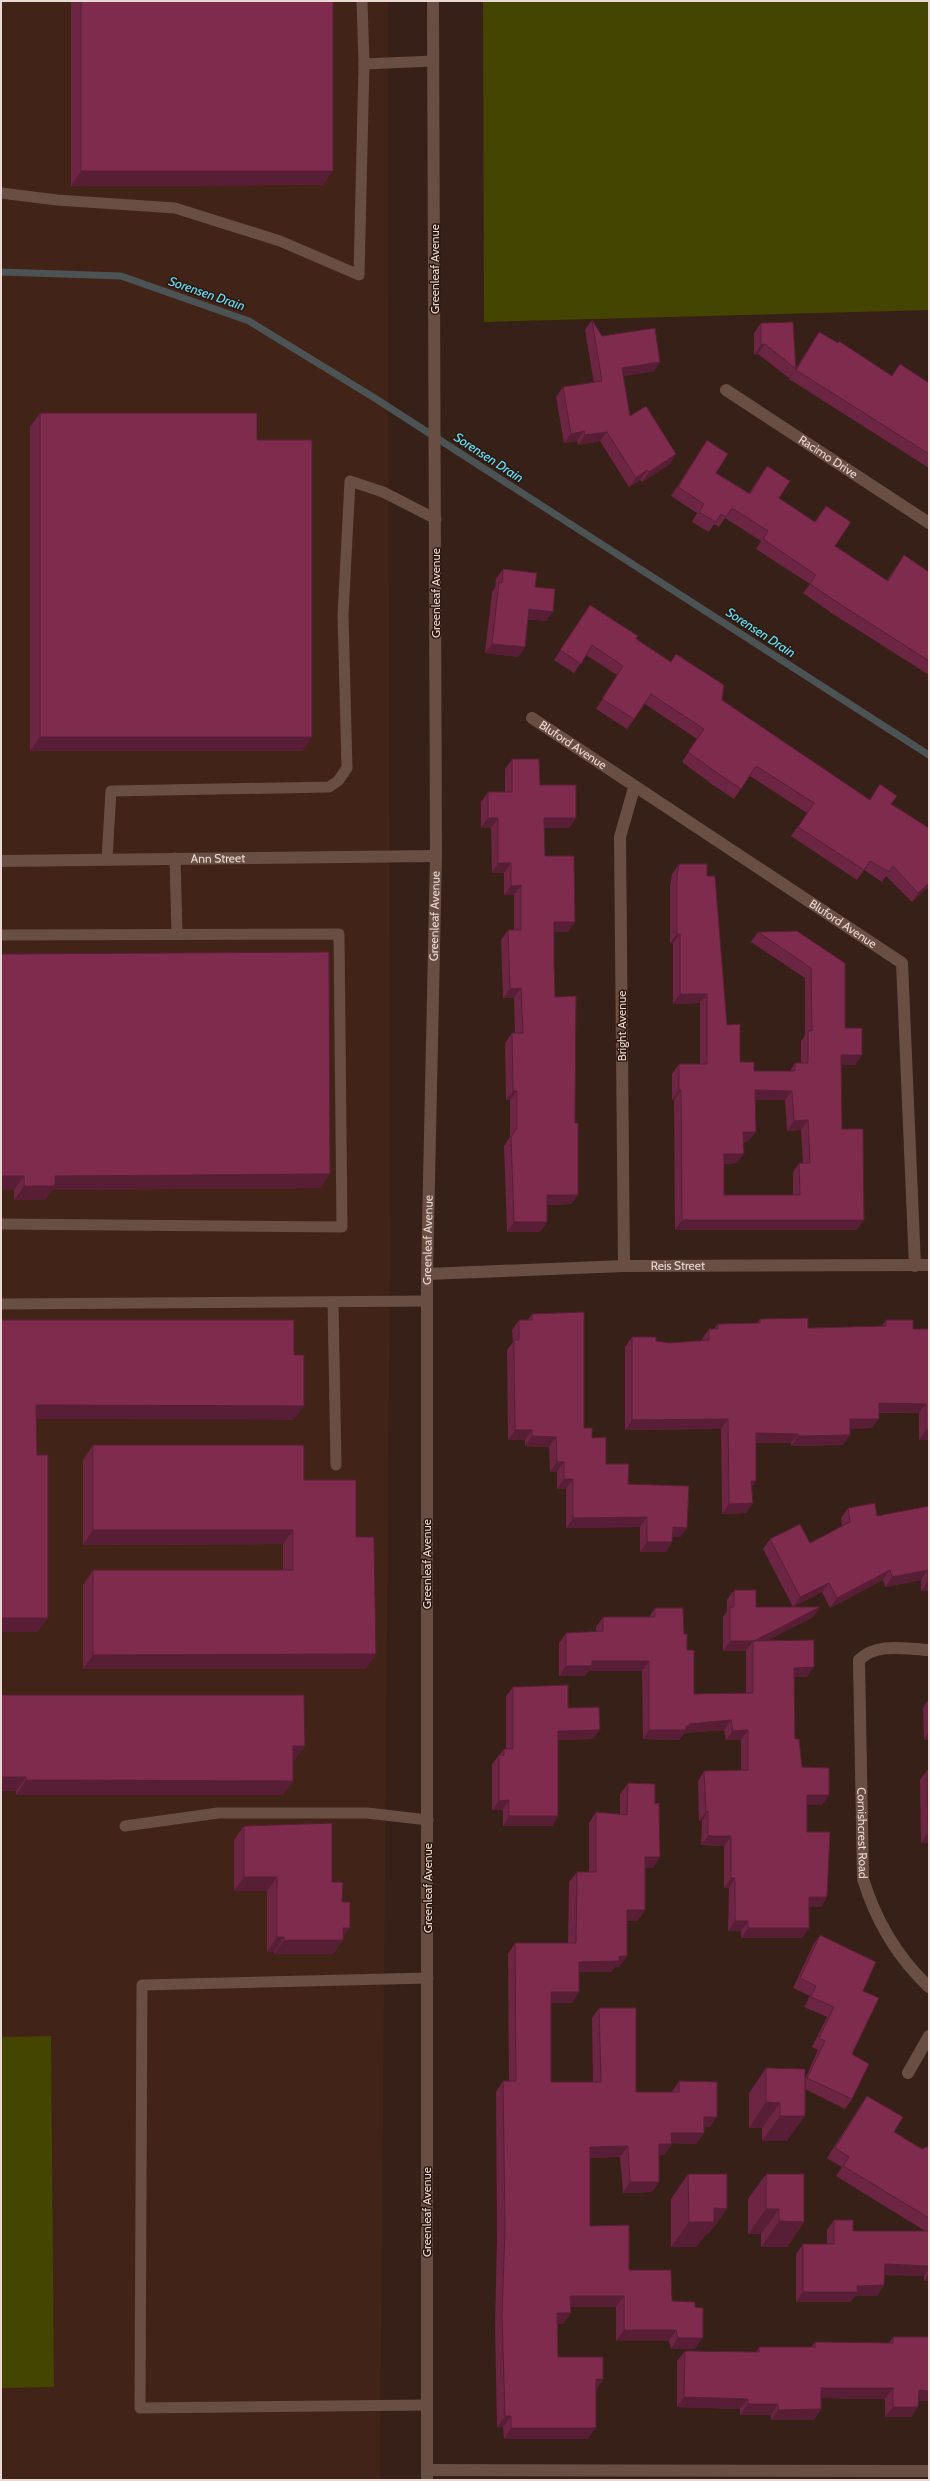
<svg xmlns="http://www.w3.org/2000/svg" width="930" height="2481" viewBox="0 0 930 2481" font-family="Cabin,sans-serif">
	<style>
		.built { fill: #412317 }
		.green { fill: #444500 }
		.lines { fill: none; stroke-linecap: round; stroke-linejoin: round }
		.stream { stroke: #4c5354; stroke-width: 7 }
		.lane { stroke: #694e44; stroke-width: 11 }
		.street { stroke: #694e44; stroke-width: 12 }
		.secondary { stroke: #694e44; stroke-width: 12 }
		.wall { fill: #6c2542; fill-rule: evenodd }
		.shaded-wall { fill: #581e36 }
		.building { fill: #7e2b4d; stroke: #581e36; fill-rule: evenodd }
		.labels { text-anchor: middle; stroke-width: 3; stroke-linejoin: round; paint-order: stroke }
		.street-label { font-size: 12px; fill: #ead9d3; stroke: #2d160e }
		.water-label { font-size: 13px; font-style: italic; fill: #60e5fd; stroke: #2d160e }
	</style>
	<rect width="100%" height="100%" fill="#372017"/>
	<path class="built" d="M1 1H388L390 1272 380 2480H1Z"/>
	<g class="green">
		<path d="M483 1H929V310L484 322Z"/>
		<path d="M51 2036 54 2387 1 2388V2037Z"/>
	</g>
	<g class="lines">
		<path class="stream" d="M1 272 121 276 249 321 373 397 929 755"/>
		<g class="lane">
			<path d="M362 1 364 64 433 61"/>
			<path d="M1 193 57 200 175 208 280 241 359 275 364 64"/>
			<path d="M175 858 177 934"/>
			<path d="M107 859 111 791 329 787 338 781 347 768 343 615 350 481 383 492 436 519"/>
			<path d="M1 935 339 934 342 1227 1 1224"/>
			<path d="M333 1302 336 1465"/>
			<path d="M1 1304 427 1301"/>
			<path d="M125 1826 218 1813H367L428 1820"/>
			<path d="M427 2405 140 2408 142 1985 428 1978"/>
		</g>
		<g class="street">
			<path id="s1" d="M726 390 929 523"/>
			<path id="s2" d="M532 718 902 963 915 1266"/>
			<path id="s3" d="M1 861 436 856"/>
			<path d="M624 1266 620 837 634 788"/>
			<path id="s4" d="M427 1274 624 1266 929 1265"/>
			<path id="s5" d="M929 1650C905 1649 877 1642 859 1660L863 1879C876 1921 897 1957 929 1987"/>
			<path d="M908 2073 929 2036"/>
			<path d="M427 2470 929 2471"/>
		</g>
		<path class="secondary" id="s6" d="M427 2480V1274L436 856 433 1"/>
	</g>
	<g class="wall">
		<path d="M71 1H333L323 185 71 186Z"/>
		<path d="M592 320 602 336 654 371 623 376 630 416 670 464 642 482 640 480 629 487 600 441 578 445 577 441 564 443 556 397 563 387 594 383 585 330Z"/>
		<path d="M761 323 796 368 819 332 891 376 900 364 929 383V468L789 379 794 371 789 378 758 354 754 355V333Z"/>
		<path d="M40 413 257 440 312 737 302 751H30V427Z"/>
		<path d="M707 440 716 473 749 493 767 466 779 498 815 522 826 506 835 546 887 580 904 555 929 572V675L833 614 803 593 810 584 756 549 761 541 725 518 719 527 714 524 709 532 692 522 697 513 671 496Z"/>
		<path d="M503 569 535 587 546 621 528 619 525 647 518 657 485 653 492 592 495 588 496 579Z"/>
		<path d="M590 605 636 639 722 700 869 800 880 784 891 804 929 828V890L927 888 912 902 886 876 882 882 864 870 857 880 791 836 807 813 750 776 734 799 713 785 682 762 697 739 645 704 627 729 596 709 617 675 586 655 574 673 554 660Z"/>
		<path d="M512 759 540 785 569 828H544L545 856 575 922 568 932H554V963L555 997 575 1123 578 1195 571 1204 547 1205V1222L540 1232H507L504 1146 510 1137V1100H506L505 1043 512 1033H515L514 998H503L501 940 508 930H514V895H504V873H492L491 828H481V802L488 792H505V769Z"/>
		<path d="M679 864 707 876 727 1025 740 1062 754 1071H790L795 1063H801V1041L805 1036V978L751 942 758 932 797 931 845 1028 862 1055 855 1065H841L842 1129 857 1230H675L674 1100H672V1074L679 1064H700V1003L673 1004V943H670V886L672 874ZM755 1100H785L787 1131 801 1130 803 1163H799L793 1172V1195H724V1164L737 1163 744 1142 749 1141Z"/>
		<path d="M1 954 330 1174 320 1188 52 1190 45 1200H14V1190H1Z"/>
		<path d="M532 1314 584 1428 592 1438 606 1464 628 1484 687 1528 680 1537H673L666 1552H640V1527L566 1528V1489H557V1472H550L549 1447 525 1446V1440H508L507 1350 513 1342 512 1330 519 1320H528Z"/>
		<path d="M760 1319 808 1328 882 1326 886 1320 913 1329H929V1440H919V1413H879L872 1428 850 1429V1435L843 1445 791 1446V1443H756V1481L752 1487 753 1503 746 1513 722 1514 721 1429 625 1430V1347L632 1337 670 1343 702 1341V1339L709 1329H714L718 1324 757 1323Z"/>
		<path d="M93 1445 304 1480 356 1537 376 1654 366 1669H83V1585L93 1570H283V1544L83 1545V1460Z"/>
		<path d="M929 1506V1591H921V1580L885 1587 883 1580 830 1608 822 1592 793 1607H820L813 1617 766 1641 807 1677H794L795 1739 802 1767 822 1805H807V1832L827 1897 821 1907H809V1928L802 1938H741V1931H728L729 1888H724V1846L701 1845 702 1821H699L698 1781 704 1771 741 1770V1740H726L724 1730 684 1733 679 1740 643 1739 642 1671H588L585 1676H559V1643L566 1633 596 1632V1627L603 1617H649L655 1608 684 1634 687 1650 694 1694 746 1693V1651H723V1617L727 1611V1600L734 1590 756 1607H793L763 1549 770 1539 810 1543 842 1526 841 1518 848 1508 877 1516Z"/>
		<path d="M513 1687 568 1708 593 1739 558 1740V1816L552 1826H503V1810H492V1764L504 1749H506V1696Z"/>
		<path d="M1 1695 295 1760H293V1781L283 1795H16V1791Z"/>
		<path d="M929 1699V1739L924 1740 923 1708Z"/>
		<path d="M927 1770 929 1843H921L920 1780Z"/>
		<path d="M628 1783 653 1868H645L638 1921H627V1956L619 1967H615L611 1972H579L572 2003H551V2082H593L592 2018 599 2008 636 2092H672L679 2081 710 2127H704V2133L696 2144 671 2143 664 2155H659V2182L652 2192 623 2193 620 2157 590 2158V2226L629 2270 672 2301 695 2349H671L669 2341H616V2307H570L563 2324H558V2357L603 2379 596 2390 588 2439H504L503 2427H497L495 2326 497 2239 496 2092 503 2081H509L508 1954 515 1943H568L569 1882 577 1872H589V1823L596 1812 620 1814V1794Z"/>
		<path d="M244 1826 332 1882 342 1902 343 1939 333 1954H274V1952H267V1891H234V1840Z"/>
		<path d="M820 1935 863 1991 852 2054V2099L845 2109 805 2089 787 2141H762V2128H749V2093L766 2068 805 2079 818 2050 812 2047 827 2017 804 2007 810 1996 793 1988 813 1945Z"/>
		<path d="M867 2096 894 2132 922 2149 929 2146V2281H924V2276L885 2275 877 2296H855L850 2302H796V2254L803 2244H827V2230L834 2220 853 2231H925L836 2176 842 2167 827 2158 860 2106Z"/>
		<path d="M688 2174 709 2234H706L696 2247H671V2199Z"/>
		<path d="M766 2174 804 2222 787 2247H761V2234H748V2199Z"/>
		<path d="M893 2337 918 2401 911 2417H885V2399L821 2398V2409L814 2420H771V2415H740V2409L677 2407V2361L685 2351 756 2352 759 2347H811L815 2342 889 2343Z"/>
	</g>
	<g class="shaded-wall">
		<path d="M81 171H333L323 185 71 186Z"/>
		<path d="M765 344 758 354 754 355 761 345Z"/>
		<path d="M660 362 654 371 615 378 622 368Z"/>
		<path d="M584 431 577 441 564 443 571 434Z"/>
		<path d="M607 432 600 441 578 445 585 435Z"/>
		<path d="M676 454 670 464 642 482 649 472Z"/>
		<path d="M647 470 640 480 629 487 636 478Z"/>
		<path d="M529 609 553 612 546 621 522 619Z"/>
		<path d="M492 644 525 647 518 657 485 653Z"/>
		<path d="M40 737H312L302 751H30Z"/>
		<path d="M488 818H498L491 828H481Z"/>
		<path d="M544 818H576L569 828H537Z"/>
		<path d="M498 863H511L504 873H492Z"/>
		<path d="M929 883V885L927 888 912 902 918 893Z"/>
		<path d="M521 885 514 895H504L511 886Z"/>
		<path d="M554 922H575L568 932H547Z"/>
		<path d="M677 934H680L673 943H670Z"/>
		<path d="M521 988 514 998H503L510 989Z"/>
		<path d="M680 994H707L700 1003 673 1004Z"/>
		<path d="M841 1055H862L855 1065H834Z"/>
		<path d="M679 1090H681L674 1100H672Z"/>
		<path d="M755 1090 792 1091 785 1100H748Z"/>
		<path d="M513 1091H517L510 1100H506Z"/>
		<path d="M808 1120 801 1130 787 1131 794 1121Z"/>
		<path d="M743 1132H756L749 1141 737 1142Z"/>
		<path d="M724 1154H744L737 1163 717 1164Z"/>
		<path d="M330 1174 320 1188 52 1190 45 1200H14L24 1186 55 1176Z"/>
		<path d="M1 1176H24L14 1190H1Z"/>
		<path d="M547 1195H578L571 1204 540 1205Z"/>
		<path d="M682 1220H864L857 1230H675Z"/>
		<path d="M514 1222H547L540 1232H507Z"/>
		<path d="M879 1403 926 1404 919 1413 872 1412Z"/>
		<path d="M36 1405 304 1406 294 1420 26 1419Z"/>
		<path d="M728 1419 721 1429 625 1430 632 1420Z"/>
		<path d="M850 1419H879L872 1428 844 1429Z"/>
		<path d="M515 1430H532L525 1440H508Z"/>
		<path d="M926 1430H929V1440H919Z"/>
		<path d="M756 1433 798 1434 791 1443H749Z"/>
		<path d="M850 1435 843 1445 791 1446 798 1436Z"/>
		<path d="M532 1436 556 1437 549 1447 525 1446Z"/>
		<path d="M557 1462H564L557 1472H550Z"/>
		<path d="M564 1479H573L566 1489H557Z"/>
		<path d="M751 1481H756L749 1491Z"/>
		<path d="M753 1503 746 1513 722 1514 729 1504Z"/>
		<path d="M647 1517 640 1527 566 1528 573 1518Z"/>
		<path d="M673 1527 687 1528 680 1537H666Z"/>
		<path d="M93 1530H293L283 1544 83 1545Z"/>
		<path d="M647 1542H672L666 1552H640Z"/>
		<path d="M890 1570 883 1580 830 1608 837 1598Z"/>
		<path d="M928 1570 921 1580 885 1587 892 1577Z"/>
		<path d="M928 1581H929V1591H921Z"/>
		<path d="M829 1583 822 1592 793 1607 800 1597Z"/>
		<path d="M820 1607 813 1617 753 1648V1641L746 1651H723L730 1641Z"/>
		<path d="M1 1618H48L38 1632H1Z"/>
		<path d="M376 1654 366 1669H83L93 1655Z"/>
		<path d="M592 1661H649L642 1671H588L585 1676H559L566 1666Z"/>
		<path d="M814 1667 807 1677H787L794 1668Z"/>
		<path d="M731 1720 724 1730 684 1733 679 1740 643 1739 649 1730 689 1724Z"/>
		<path d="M600 1730 593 1739 552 1740 558 1731Z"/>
		<path d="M748 1730 741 1740H726L733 1731Z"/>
		<path d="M929 1732V1739L924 1740Z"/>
		<path d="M293 1746H305L295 1760H283Z"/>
		<path d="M1 1777H26L16 1791H1Z"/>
		<path d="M26 1780 293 1781 283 1795H16Z"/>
		<path d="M807 1795H829L822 1805H800Z"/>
		<path d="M509 1800 503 1810H492L499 1801Z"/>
		<path d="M708 1811 702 1821H699L706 1812Z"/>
		<path d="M509 1816H558L552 1826H503Z"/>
		<path d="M928 1833H929V1843H921Z"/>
		<path d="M708 1836H731L724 1846 701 1845Z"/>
		<path d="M645 1857H660L653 1868H637Z"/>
		<path d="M244 1877H277L267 1891H234Z"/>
		<path d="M731 1878H735L729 1888H724Z"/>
		<path d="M809 1897H827L821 1907H802Z"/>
		<path d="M627 1910H645L638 1921H620Z"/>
		<path d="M735 1921H748L741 1931H728Z"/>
		<path d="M343 1928H350L333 1954H274L284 1940Z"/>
		<path d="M748 1928H809L802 1938H741Z"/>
		<path d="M277 1937H284L274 1952H267Z"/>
		<path d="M619 1956H627L619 1967H615L611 1972H572L579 1962Z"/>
		<path d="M551 1992H579L572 2003H543Z"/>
		<path d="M766 2102 780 2103 762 2128H749Z"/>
		<path d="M780 2116H805L787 2141H762Z"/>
		<path d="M704 2117H717L710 2127 696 2128Z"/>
		<path d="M671 2133H704L696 2144 664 2143Z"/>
		<path d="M659 2144H672L664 2155H652Z"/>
		<path d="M628 2146 620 2157 583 2158 590 2147Z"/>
		<path d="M630 2182H659L652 2192 623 2193Z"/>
		<path d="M714 2208 727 2209 709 2234H706L696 2247H671L689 2222Z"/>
		<path d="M766 2209H779L761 2234H748Z"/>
		<path d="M779 2221 804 2222 787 2247H761Z"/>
		<path d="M885 2264 929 2266V2269L924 2276 877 2275Z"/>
		<path d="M929 2273V2281H924Z"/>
		<path d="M884 2285 877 2296H855L850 2302H796L803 2292 857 2286Z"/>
		<path d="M570 2296H624L616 2307H563Z"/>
		<path d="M557 2313H571L563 2324H550Z"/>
		<path d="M624 2330H676L669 2341H616Z"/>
		<path d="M678 2338H703L695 2349H671Z"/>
		<path d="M596 2379H603L596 2390Z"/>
		<path d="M821 2388H893L885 2399 814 2398Z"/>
		<path d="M919 2390 929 2391V2401H911Z"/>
		<path d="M684 2397 748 2399 740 2409 677 2407Z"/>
		<path d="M748 2404H778L771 2415H740Z"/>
		<path d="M893 2407H918L911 2417H885Z"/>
		<path d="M821 2409 814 2420H771L778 2410Z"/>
		<path d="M505 2416H511L503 2427H497Z"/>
		<path d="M511 2428H596L588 2439H504Z"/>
	</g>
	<g class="building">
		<rect x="81" y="1" width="252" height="170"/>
		<path d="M592 320 602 336 655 328 660 362 622 368 630 416 646 406 676 454 649 472 647 470 636 478 607 432 585 435 584 431 571 434 563 387 602 381Z"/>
		<path d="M793 322 796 369 765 344 761 345V323Z"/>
		<path d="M819 332 838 343 839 341 892 376 900 364 929 383V454L796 370Z"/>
		<path d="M40 413H257V440H312V737H40Z"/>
		<path d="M707 440 728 454 716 473 750 494 767 466 790 481 779 498 815 522 826 506 851 522 835 546 888 581 904 555 929 572V661L840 604 810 584 816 575 763 539 768 531 732 508 726 517 721 514 716 522 699 512 704 504 678 487Z"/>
		<path d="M503 569 537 573 535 587 555 589 553 612 529 609 525 647 492 644 499 582 502 583Z"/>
		<path d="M590 605 638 636 636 639 671 662 676 654 724 685 722 700 870 800 880 784 897 796 891 804 929 828V883L918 893 893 866 889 872 870 861 864 870 798 827 814 803 756 766 741 789 720 775 688 752 704 729 651 694 634 719 602 699 623 666 592 645 581 664 560 650Z"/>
		<path d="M512 759H539L540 785H576V818H544L545 856H574L575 922H554V963L555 997 576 996 575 1123H578V1195H547V1222H514L511 1137 517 1127V1091H513L512 1033H523L521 988 510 989 508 930H521V885L511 886V863H498V818H488V792H512Z"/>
		<path d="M679 864H707V876H715L727 1025 740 1024V1062H754V1071H795V1063H808V1031H812L811 968 758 932 797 931 845 963V1028H862V1055H841L842 1129H863L864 1220H682L681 1090H679V1064H707V994H680V934H677V876ZM755 1090 792 1091 794 1121 808 1120 810 1163H799L800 1195H724V1154H744L743 1132H756Z"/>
		<path d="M329 952 330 1174 55 1176V1186H24V1176H1V954Z"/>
		<path d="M584 1312V1428H592V1438L606 1437V1464H629L628 1484 689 1486 687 1528 673 1527 672 1542H647V1517L573 1518V1479H564V1462H557L556 1437 532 1436V1430H515L514 1340H519V1320H532V1314Z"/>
		<path d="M808 1318V1328L886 1326V1320H913V1329H929V1430H926V1404L879 1403V1419H850V1435L798 1436V1434L756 1433V1481H751L753 1503 729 1504 728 1419 632 1420V1337H656V1341L670 1343 709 1340V1329H718V1324L760 1323V1319Z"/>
		<path d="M1 1320H294V1355H304V1406L36 1405 37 1455H48V1618H1Z"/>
		<path d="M93 1445H304V1480H356V1537H374L376 1654 93 1655V1570H293V1530H93Z"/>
		<path d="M875 1503 877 1516 929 1506V1581H928V1570L892 1577 890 1570 837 1598 829 1583 800 1597 770 1539 800 1524 810 1543 850 1522 848 1508Z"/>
		<path d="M734 1590H756V1607H820L754 1641H730V1607H734Z"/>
		<path d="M655 1608H683L684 1634H687V1650H694V1694L753 1693V1641L814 1640V1667L794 1668 795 1739H799L802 1767 829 1768V1795H807V1832H830L827 1897H809V1928H748V1921H735V1878H731V1836H708V1811L706 1812 704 1771 748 1770V1730L733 1731 731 1720 689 1724V1726H686V1730H649V1661H592V1666H566V1633L603 1631V1617H655Z"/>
		<path d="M568 1685V1708L599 1707 600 1730 558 1731V1816H509V1800L499 1801V1755H504V1749H513V1687Z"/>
		<path d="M1 1695H304L305 1746H293V1781L26 1780V1777H1Z"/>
		<path d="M927 1770H929V1833H928Z"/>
		<path d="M628 1783 655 1784V1804L659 1803 660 1857H645V1910H627V1956H619V1961L579 1962V1992H551V2082H601L599 2008H636V2092H679V2081L717 2082V2117H704V2133H671L672 2144H659V2182H630L628 2146 590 2147V2226L629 2225V2270H671L672 2301 695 2302V2307L703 2308V2338H678L676 2330H624V2296H570L571 2313H557L558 2357H603V2379H596V2428H511V2416H505L502 2315 505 2228 503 2081H516L515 1943H576L577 1872H596V1812L627 1815Z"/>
		<path d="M332 1823V1882H343L342 1902H350V1928H343V1940H284V1937H277V1877H244V1826Z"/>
		<path d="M820 1935 876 1962 863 1991 879 1998 852 2054 869 2064 852 2099 807 2078 825 2041 819 2038 834 2007 811 1997 816 1986 800 1978Z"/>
		<path d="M766 2068 805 2069V2116H780V2103L766 2102Z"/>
		<path d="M867 2096 903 2117 894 2132 922 2149 929 2146V2218L843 2166 849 2157 835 2148Z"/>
		<path d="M688 2174H727V2209L714 2208V2222H689Z"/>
		<path d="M766 2174H804V2222L779 2221V2209H766Z"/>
		<path d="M834 2220H853V2231H929V2266L885 2264 884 2285 857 2286 858 2292H803V2244H834Z"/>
		<path d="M893 2337H929V2391L919 2390 918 2407H893V2388H821V2409L778 2410V2404H748V2399L684 2397 685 2351 759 2352V2347H815V2342L893 2343Z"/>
	</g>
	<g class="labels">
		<g class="street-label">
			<text transform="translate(435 269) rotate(-90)" y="4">Greenleaf Avenue</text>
			<text dy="4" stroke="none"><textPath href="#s1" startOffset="122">Racimo Drive</textPath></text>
			<text transform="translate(436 593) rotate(-90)" y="4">Greenleaf Avenue</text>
			<text dy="4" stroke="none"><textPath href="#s2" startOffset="49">Bluford Avenue</textPath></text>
			<text dy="4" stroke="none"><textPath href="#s3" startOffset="217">Ann Street</textPath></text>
			<text dy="4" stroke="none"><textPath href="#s6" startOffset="1564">Greenleaf Avenue</textPath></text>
			<text dy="4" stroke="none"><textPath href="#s2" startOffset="373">Bluford Avenue</textPath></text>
			<text transform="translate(622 1026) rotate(-90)" y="4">Bright Avenue</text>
			<text dy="4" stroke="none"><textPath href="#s6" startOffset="1240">Greenleaf Avenue</textPath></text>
			<text dy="4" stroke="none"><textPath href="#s4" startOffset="251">Reis Street</textPath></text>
			<text transform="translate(427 1564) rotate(-90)" y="4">Greenleaf Avenue</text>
			<text dy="4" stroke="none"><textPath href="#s5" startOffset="246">Cornishcrest Road</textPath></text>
			<text transform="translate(428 1888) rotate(-90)" y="4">Greenleaf Avenue</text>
			<text transform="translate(427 2212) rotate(-90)" y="4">Greenleaf Avenue</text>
		</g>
		<g class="water-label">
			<text transform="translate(207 293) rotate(19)" y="5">Sorensen Drain</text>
			<text transform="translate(489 457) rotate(33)" y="5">Sorensen Drain</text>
			<text transform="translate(761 632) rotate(33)" y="5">Sorensen Drain</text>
		</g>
	</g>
	<rect width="930" height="2481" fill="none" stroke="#ead9d3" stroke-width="4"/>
</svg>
